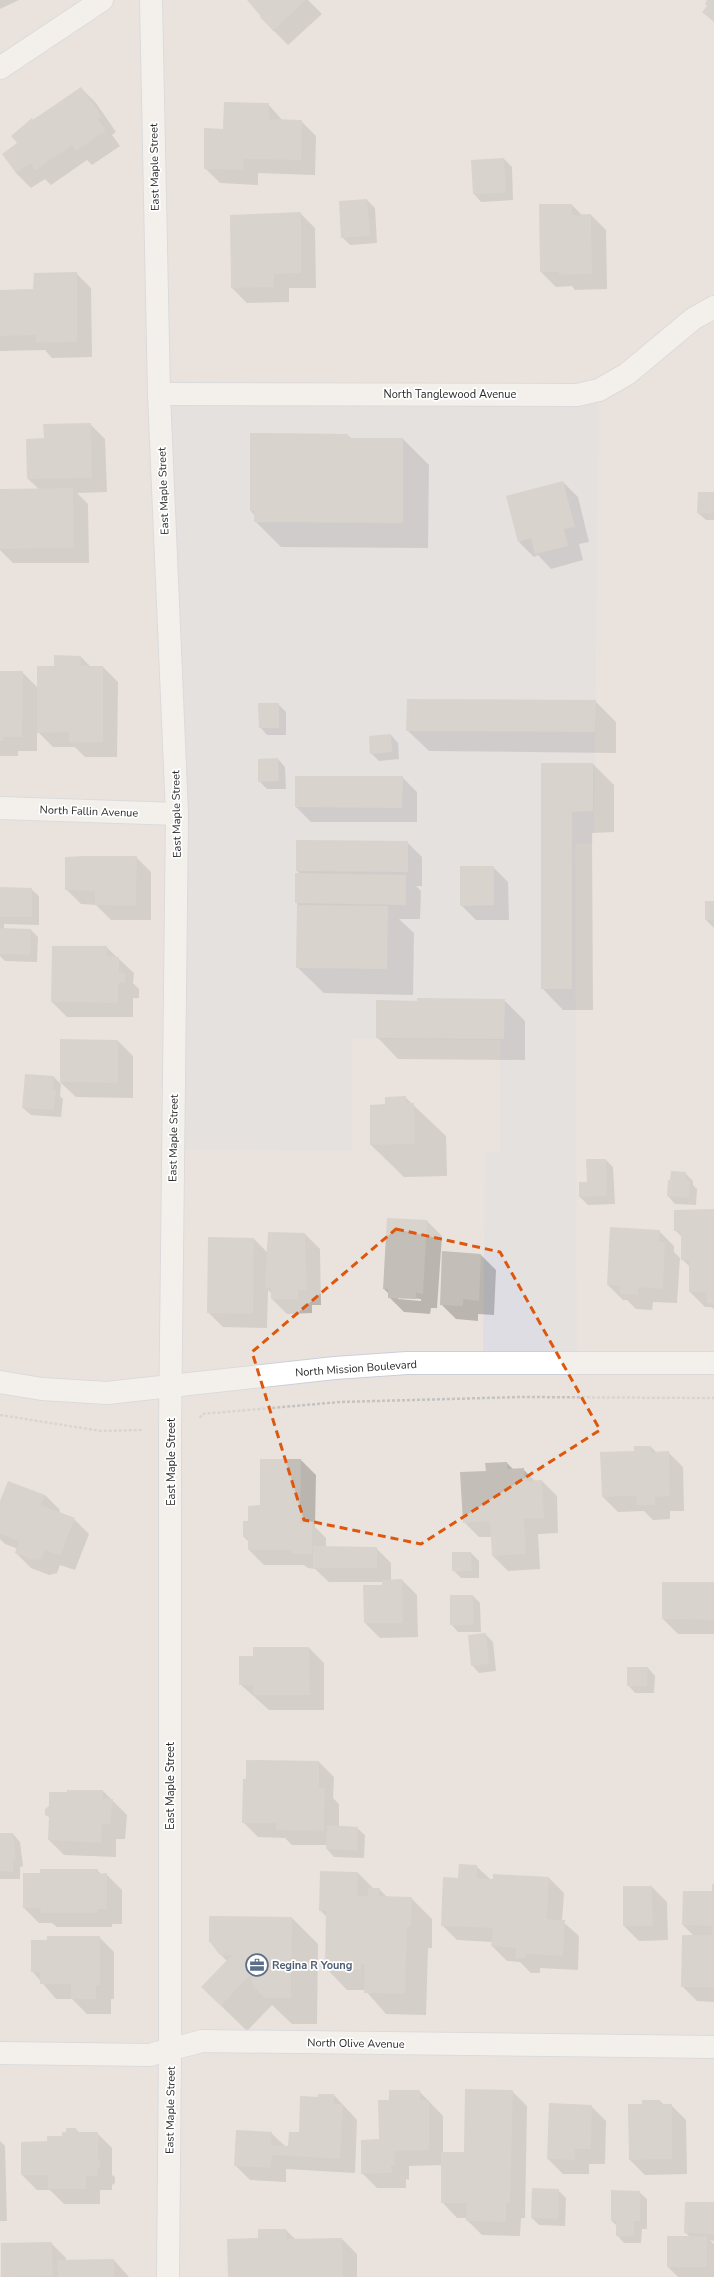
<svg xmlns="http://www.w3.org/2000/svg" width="714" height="2277" viewBox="0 0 714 2277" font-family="'Nunito Sans',sans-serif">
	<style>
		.industrial { fill: #dedde3 }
		.shadow { fill: #0003; fill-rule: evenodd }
		.building { fill: #c3beb8 }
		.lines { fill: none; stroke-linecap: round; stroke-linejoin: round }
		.minor-casing { stroke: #cbcfda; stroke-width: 24 }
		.secondary-casing { stroke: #cbcfda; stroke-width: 24 }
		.path { stroke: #c3c3c3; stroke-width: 2.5; stroke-dasharray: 3 2; stroke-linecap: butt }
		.minor { stroke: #fff; stroke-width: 22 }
		.secondary { stroke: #fff; stroke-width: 22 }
		.marked { fill: none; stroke: #de570d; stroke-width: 3; stroke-dasharray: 8 5; stroke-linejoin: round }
		.labels { text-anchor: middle; stroke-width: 3.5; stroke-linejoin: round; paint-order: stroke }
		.street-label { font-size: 11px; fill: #292929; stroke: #fff }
		.service-label { font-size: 11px; font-weight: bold; fill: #4e5e75; stroke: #fff; text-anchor: start }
	</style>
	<rect width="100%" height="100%" fill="#eae3dd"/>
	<path class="industrial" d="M599 390 594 844H575L577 1362H483L485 1152H500V1040L352 1039V1151L173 1149 159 394Z"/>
	<g class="shadow">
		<path d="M0 0H19L0 9Z"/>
		<path d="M248 0H308L322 14 288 45 260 17 262 15Z"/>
		<path d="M81 88 96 103 116 132 112 135 120 146 92 165 87 160 51 185 45 179 31 188 16 173 3 154 18 143 22 130 21 128Z"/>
		<path d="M268 104 283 121H301L316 136 315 175 258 173V185L220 183 205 168 224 130Z"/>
		<path d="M504 159 512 167 513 200 481 202 474 194 473 161Z"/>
		<path d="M367 200 375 208 377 243 350 245 342 237Z"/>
		<path d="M572 205 583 216 591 215 606 230 607 289 575 290 572 286 556 287 541 272Z"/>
		<path d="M300 213 315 228 316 288H289V302L247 303 232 288Z"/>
		<path d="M76 273 91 288 92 357 52 358 45 350 0 351V291L34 290Z"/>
		<path d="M90 424 105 439 107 492 77 493 88 504 89 563H13L0 550V490L39 489 28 479 45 439Z"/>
		<path d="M347 435 352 439H403L429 465 428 548 281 547 255 521V516L251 511Z"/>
		<path d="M563 482 578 497 589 542 579 544 583 560 551 569 538 555 534 557 519 542Z"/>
		<path d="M714 493V520H706L698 513Z"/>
		<path d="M81 657 91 667H103L118 682 117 757H85L75 747H53L37 731V751H18V756H0V672H22L38 688 55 667Z"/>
		<path d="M595 701 616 722V753L429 751 407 730Z"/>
		<path d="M278 704 286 712V735H267L260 727Z"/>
		<path d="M391 735 398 743 399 759 379 761 371 753Z"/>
		<path d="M278 759 285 767 286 789H267L259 781Z"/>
		<path d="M542 764H593L614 785V832L592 833 593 1010H563L542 988Z"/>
		<path d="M296 777H402L417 792V822H311L296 807Z"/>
		<path d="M407 842 422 857V886H416L421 891 420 919H399L414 933 413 995 324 993 297 967 298 905 296 902 301 874 297 871Z"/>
		<path d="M136 857 151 872V920H111L96 905 81 904 66 889Z"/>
		<path d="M493 867 508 882 509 920H476L461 905Z"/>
		<path d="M0 888 31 889 39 896V925L4 924V929L31 930 38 937 37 962 5 961 0 956Z"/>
		<path d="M714 902V928L706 920Z"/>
		<path d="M106 947 134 973 133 983 139 989V998H133V1017H67L52 1002Z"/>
		<path d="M504 1000 525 1021V1060L398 1059 377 1037 418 1002Z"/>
		<path d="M61 1040 118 1041 133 1056V1098L76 1097 61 1083 60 1096 63 1099 61 1117 31 1115 23 1108 54 1077 61 1084Z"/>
		<path d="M405 1097 446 1136 447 1176 404 1177 371 1145 386 1105Z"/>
		<path d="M606 1160 613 1167 615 1204 588 1205 580 1197V1183L588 1182Z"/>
		<path d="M685 1173 693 1181V1185L697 1189 696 1205 675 1204 668 1196Z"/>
		<path d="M714 1210V1309L711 1307H705L690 1292V1267L682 1259V1237L675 1230Z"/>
		<path d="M427 1221 442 1236 437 1308H431L430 1314 404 1312 389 1297V1294L384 1289ZM398 1297 421 1299V1301L398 1299Z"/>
		<path d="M659 1231 674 1246V1252L680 1258 677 1303 653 1302 652 1310 636 1309 627 1300H623L608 1285Z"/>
		<path d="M305 1234 320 1249 321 1305H312V1313L287 1314 272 1299V1294L268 1290 267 1328 223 1327 208 1312 254 1239 267 1252V1244Z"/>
		<path d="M481 1255 496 1270 494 1315 478 1314V1321L456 1319 441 1304Z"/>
		<path d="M651 1447 656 1452H668L683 1467 684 1511H670V1519L653 1520 644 1511 618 1512 603 1497 635 1452Z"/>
		<path d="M301 1460 316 1475 315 1527 326 1538V1547L376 1548 391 1563V1580H402L417 1595 418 1637 380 1638 365 1623 383 1582H329L315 1569 308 1568 304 1565H264L249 1550V1542L244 1537 249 1522Z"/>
		<path d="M507 1463 514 1470 523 1469 535 1481H542L557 1496 558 1533 538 1534 540 1569 508 1571 493 1556 492 1537H479L464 1522 487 1472Z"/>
		<path d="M45 1495 60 1510 59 1513 74 1519 89 1534 75 1570 60 1565 57 1573 49 1575 31 1568 16 1553 18 1549 5 1544 0 1539V1503Z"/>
		<path d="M453 1553H471L479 1561V1578H461L453 1570Z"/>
		<path d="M714 1583V1634H678L663 1619Z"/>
		<path d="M473 1596 480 1603 481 1632H458L451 1624Z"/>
		<path d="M485 1634 493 1642 496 1671 479 1673 472 1665Z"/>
		<path d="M309 1648 324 1663V1710H269L240 1684 254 1657Z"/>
		<path d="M648 1668 655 1676 654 1693H635L628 1685Z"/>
		<path d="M319 1762 334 1777 333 1798 339 1804V1827L357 1828 365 1835 364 1858 334 1857 327 1849V1845H292L285 1838 258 1837 243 1822 247 1780Z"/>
		<path d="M103 1791 127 1815 125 1839H116V1857L64 1855 49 1840 50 1818 46 1814Z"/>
		<path d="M0 1834H13L20 1842 23 1866 20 1867V1879H0Z"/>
		<path d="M476 1866 490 1879 549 1878 564 1893 562 1921 579 1936 578 1970 540 1968V1973H531L520 1962 507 1961 492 1946 493 1942 457 1940 442 1925 459 1879Z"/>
		<path d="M97 1870 102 1875H107L122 1890V1924H112V1927H57L52 1923H39L24 1908Z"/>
		<path d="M358 1873 374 1889H379L387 1897 411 1898 432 1919V1948H428L426 2015 386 2014 365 1990H347L326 1968 327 1917 320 1910Z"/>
		<path d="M714 1885V2002L697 2001 682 1986 694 1936 683 1925 714 1892Z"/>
		<path d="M652 1887 667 1902 668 1940 639 1941 624 1926Z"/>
		<path d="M292 1918 318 1944 317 2024H292L272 2005 247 2031 202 1987 227 1961 220 1954Z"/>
		<path d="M99 1937 114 1952V1999H111V2014H87L72 1999H56L32 1971Z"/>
		<path d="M419 2091 443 2116V2153H465L512 2091 527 2106 525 2218H521L520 2236 482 2235 467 2220V2218H457L442 2202V2165L409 2166V2180L406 2179V2188H377L362 2173 380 2140 390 2101Z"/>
		<path d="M334 2095 357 2120 355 2173 286 2169V2182L250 2180 235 2165 271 2133 286 2147H289L300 2133 319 2098Z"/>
		<path d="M660 2101 664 2105H671L686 2120 687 2174 645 2175 630 2160Z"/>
		<path d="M591 2106 606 2121 605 2164H589V2174H563L548 2159Z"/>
		<path d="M76 2129 79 2133H97L112 2148V2175L115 2177V2183L112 2185V2190H100V2204H64L50 2190H37L22 2175 48 2142 63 2137Z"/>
		<path d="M0 2141 5 2146 7 2221H0Z"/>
		<path d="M558 2190 566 2198 565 2226 539 2225 532 2218Z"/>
		<path d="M639 2192 647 2199V2229H642L641 2243H624L617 2235V2226L612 2221Z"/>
		<path d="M714 2203V2241L710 2240 714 2244V2277H678L668 2267 690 2237 685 2232Z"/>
		<path d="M286 2230 296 2240 342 2239 357 2254V2277H229L259 2239Z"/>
		<path d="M51 2243 66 2258V2261L114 2260 129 2277H2Z"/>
	</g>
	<g class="building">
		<path d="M247 0H306L273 31Z"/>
		<path d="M707 0H714V22L702 12 707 6 705 4Z"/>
		<path d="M81 87 102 117 98 119 106 131 76 151 72 145 35 171 31 163 16 173 2 154 17 143 11 136 32 118 33 120Z"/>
		<path d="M224 102 269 103V119L302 120 301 160 243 159 244 170 204 169V128L223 129Z"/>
		<path d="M504 158 506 193 473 194 471 160Z"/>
		<path d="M367 199 370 236 341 238 339 201Z"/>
		<path d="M539 204H572V215L591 214 592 274 559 275V272H540Z"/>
		<path d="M301 212V273L274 274V287L231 288 230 215Z"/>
		<path d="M77 272V342L36 343V335L0 336V290L33 289 34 273Z"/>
		<path d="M91 423 92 478 27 479 26 439 44 438 43 424Z"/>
		<path d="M250 433 348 434V438H403V523L254 522V511H250Z"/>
		<path d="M563 481 575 527 564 529 568 546 535 554 531 538 518 542 506 496Z"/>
		<path d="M73 488 74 548 0 549V489Z"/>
		<path d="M698 492H714V513H697Z"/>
		<path d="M54 655 81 656V666H103V742L69 743V732L37 733V666H54Z"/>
		<path d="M0 671H23L22 737H4L3 741H0Z"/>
		<path d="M407 699 596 700 595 732 406 731Z"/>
		<path d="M258 703H279V728H259Z"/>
		<path d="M391 734 392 752 370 754 369 736Z"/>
		<path d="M278 758 279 781 258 782V759Z"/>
		<path d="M541 763H593V811L572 812V989H541Z"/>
		<path d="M295 776H403L402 808 295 807Z"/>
		<path d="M296 840 408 841V872L296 871Z"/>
		<path d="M84 856H137L136 906 95 905V891L65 890V857Z"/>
		<path d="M460 866H494V905L460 906Z"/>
		<path d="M295 873 406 875V905L295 903Z"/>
		<path d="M0 887 32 888V917H0Z"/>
		<rect x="705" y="901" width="9" height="19"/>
		<path d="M297 905 388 906 387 969 296 968Z"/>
		<path d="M0 928 31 929 30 955 0 954Z"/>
		<path d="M52 946H107V956L119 957V972L125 973V983H118V1003L51 1002Z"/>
		<path d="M417 998 505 999 504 1039 376 1038V1000L417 1001Z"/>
		<path d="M60 1039 118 1040V1083L60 1082Z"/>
		<path d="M25 1074 54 1076 53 1090H56L54 1110 22 1108Z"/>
		<path d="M406 1096V1103H414L415 1144 370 1145V1105L385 1104V1097Z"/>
		<path d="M586 1159H606L607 1196 579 1197V1182H587Z"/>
		<path d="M671 1171 686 1172V1180L690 1181 689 1198 667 1196 668 1180H670Z"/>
		<path d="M714 1209V1303H707L706 1292H689V1260H681V1231H674V1210Z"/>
		<path d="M387 1218 427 1220 423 1294 416 1293V1299L388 1298V1289H383Z"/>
		<path d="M610 1227 660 1230 659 1242H665L663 1289 638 1287V1295L620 1294V1286L607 1285Z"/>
		<path d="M268 1232 305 1233 307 1290H298V1299H271V1288H265Z"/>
		<path d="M208 1237 254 1238 253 1314 207 1313Z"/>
		<path d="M442 1251 481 1254 479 1301 463 1299V1306L440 1305Z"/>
		<path d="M634 1446H651V1452L669 1451 670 1496 655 1497V1505H637L636 1496 602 1497 600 1452 634 1451Z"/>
		<path d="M260 1459H301L300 1523 312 1522V1554H292L291 1550H248V1537H243V1521H248V1506L260 1505Z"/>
		<path d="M507 1462V1469L524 1468V1481L542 1480 544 1518 524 1519 526 1554 492 1556 490 1521 463 1523 460 1472 486 1471 485 1463Z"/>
		<path d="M8 1481 45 1495 41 1505 75 1518 60 1556 45 1550 42 1559 33 1560 15 1553 19 1541 0 1534V1501Z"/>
		<path d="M313 1546 377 1547V1568H313Z"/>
		<path d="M452 1552H471L472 1571H452Z"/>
		<path d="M402 1579 403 1623H364L363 1585H382V1580Z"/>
		<path d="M662 1582H714V1620L662 1619Z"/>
		<path d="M450 1595H473L474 1625H450Z"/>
		<path d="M486 1633 489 1664 471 1666 468 1635Z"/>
		<path d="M253 1647H309L310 1695H253V1685H239V1656H253Z"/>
		<path d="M627 1667H648L647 1686H627Z"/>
		<path d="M246 1760 319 1761V1788H325L324 1831 276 1830V1823H242L243 1779H246Z"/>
		<path d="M67 1790H103V1799H113L110 1825 102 1824 101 1843 48 1840 49 1817 45 1815V1809L49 1806V1792H67Z"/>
		<path d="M327 1825 358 1827 357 1851 326 1849Z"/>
		<path d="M0 1833H13L16 1859H13V1872L0 1871Z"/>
		<path d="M459 1864 477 1865V1878L493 1879V1874L549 1877 547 1919 565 1920 563 1956 526 1954 525 1958H515L516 1948 491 1946 493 1928 441 1926 443 1877 458 1878Z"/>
		<path d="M40 1869H98V1874L107 1873V1909H97V1913H41L40 1908H23V1873H40Z"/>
		<path d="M320 1871 358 1872 357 1896H368V1888H380L379 1896 412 1897 411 1927H407L405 1994 364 1993 365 1965 361 1964V1970L325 1969 326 1911H319Z"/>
		<path d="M712 1884H714V1987H681L682 1935H712V1926L682 1925 683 1891H712Z"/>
		<path d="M623 1886H652L653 1926H623Z"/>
		<path d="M209 1916 292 1917 291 1998H265L253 1987 250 1975 221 2006 201 1987 232 1955H220L209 1941Z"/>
		<path d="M47 1936H100V1985H96V1999H71V1984H40V1972H31V1940H47Z"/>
		<path d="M465 2089 513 2090 510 2203H506V2222L466 2221 467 2203H441V2152H464Z"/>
		<path d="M389 2090H420V2100H429V2150L394 2151 395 2165H391L392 2173 361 2174V2140L379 2139 378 2100H389Z"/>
		<path d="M318 2094H334V2104H343L340 2159 272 2155 271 2168 234 2166 236 2130 272 2132 271 2145 288 2146 289 2132H299L300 2096 318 2097Z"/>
		<path d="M642 2100H660V2104H672V2159L629 2160 628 2104H642Z"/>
		<path d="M549 2103 592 2105 591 2149H575V2160L547 2159Z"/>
		<path d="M66 2128H76V2132H98V2159L101 2161 100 2168 97 2170V2176H86V2189H48V2175H21V2142L47 2141V2136H62V2132H66Z"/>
		<path d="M532 2188 559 2189 558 2219 531 2218Z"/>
		<path d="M611 2190 640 2191V2221H634V2236H616V2221H611Z"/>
		<path d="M685 2202H714V2234L684 2233Z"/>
		<path d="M258 2229H286V2239L342 2238 343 2277H228L227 2239 258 2238Z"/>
		<rect x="667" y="2236" width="40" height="31"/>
		<path d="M52 2242 53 2276 1 2277V2243Z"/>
		<path d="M114 2259V2277H58L57 2260Z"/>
	</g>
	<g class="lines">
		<g class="minor-casing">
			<g id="minor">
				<path d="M151 0 159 394 177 814 170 1431V2050L168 2277"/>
				<path d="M0 68 102 0"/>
				<path d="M159 394 577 395 599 390 627 374 693 319 714 307"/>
				<path d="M0 808 177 814"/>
				<path d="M0 2053 149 2055 202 2041 714 2047"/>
			</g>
		</g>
		<g class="secondary-casing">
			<path id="secondary" d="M0 1382 42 1389 107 1393 335 1368 407 1363H714"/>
		</g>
		<g class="path">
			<path d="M0 1415 101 1431 142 1430"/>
			<path d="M200 1418 202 1414 340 1402 521 1397 714 1398"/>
		</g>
		<use href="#minor" class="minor"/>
		<use href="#secondary" class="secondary"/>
	</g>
	<path d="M0 0H714V2277H0ZM396 1229 500 1252 600 1430 421 1544 304 1520 252 1352Z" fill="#eae3dd" fill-opacity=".55" fill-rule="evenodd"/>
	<path class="marked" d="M396 1229 500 1252 600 1430 421 1544 304 1520 252 1352Z"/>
	<defs>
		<g id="office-ring" transform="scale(1.15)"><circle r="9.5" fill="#fff" stroke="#5c6f8a" stroke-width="1.5"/><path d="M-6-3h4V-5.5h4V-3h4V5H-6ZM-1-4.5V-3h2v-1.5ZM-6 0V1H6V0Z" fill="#5c6f8a"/></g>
	</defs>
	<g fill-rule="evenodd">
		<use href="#office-ring" x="257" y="1965"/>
	</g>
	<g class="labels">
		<g class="street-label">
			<text transform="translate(154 167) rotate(-91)" y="4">East Maple Street</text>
			<text x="450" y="398">North Tanglewood Avenue</text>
			<text transform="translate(163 491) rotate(-92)" y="4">East Maple Street</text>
			<text transform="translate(89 811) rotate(2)" y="4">North Fallin Avenue</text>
			<text transform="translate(176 814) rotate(-91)" y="4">East Maple Street</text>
			<text transform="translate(173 1138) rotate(-89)" y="4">East Maple Street</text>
			<text transform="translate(356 1368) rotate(-4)" y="4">North Mission Boulevard</text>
			<text transform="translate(171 1462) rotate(-90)" y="4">East Maple Street</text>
			<text transform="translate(170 1786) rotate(-90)" y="4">East Maple Street</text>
			<text transform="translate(356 2043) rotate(1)" y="4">North Olive Avenue</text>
			<text transform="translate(170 2110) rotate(-89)" y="4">East Maple Street</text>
		</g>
		<g class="service-label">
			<text x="272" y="1969">Regina R Young</text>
		</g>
	</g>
</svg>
